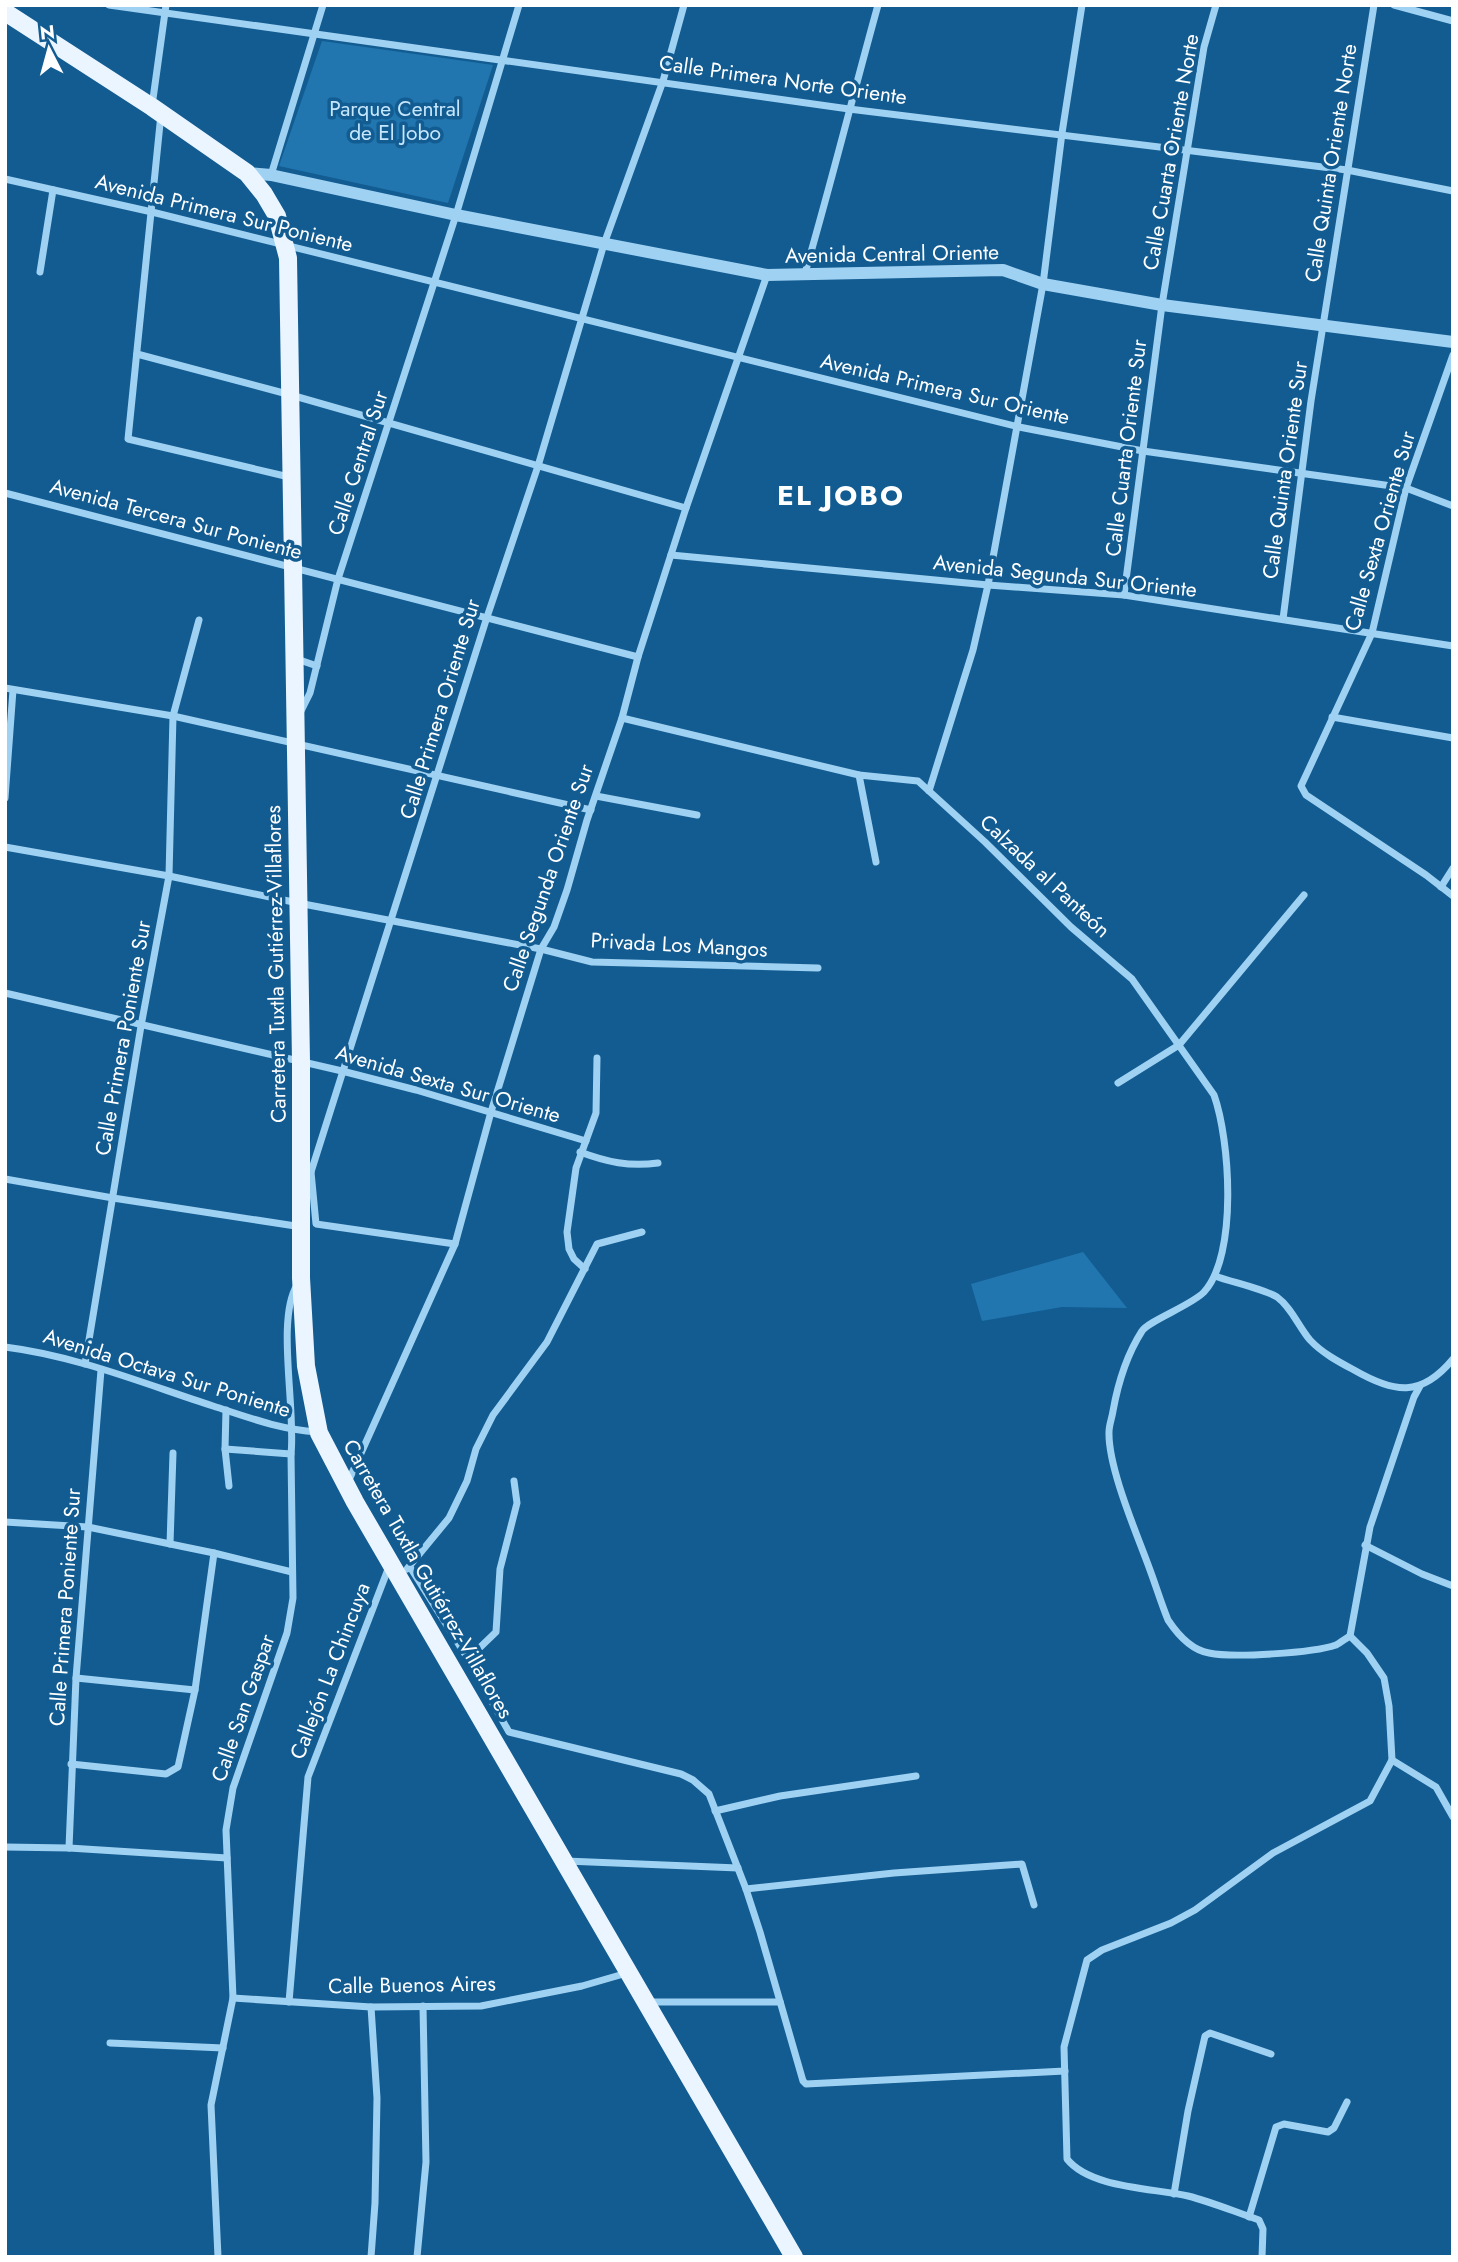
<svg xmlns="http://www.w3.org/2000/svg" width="1458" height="2262" viewBox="0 0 1458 2262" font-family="Jost,sans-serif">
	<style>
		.green { fill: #2176af }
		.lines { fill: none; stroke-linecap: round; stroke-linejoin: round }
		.minor { stroke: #9fd1f2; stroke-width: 7 }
		.tertiary { stroke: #9fd1f2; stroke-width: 12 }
		.primary { stroke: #eaf5ff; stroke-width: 18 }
		.labels { text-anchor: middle; stroke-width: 7; stroke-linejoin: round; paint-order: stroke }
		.street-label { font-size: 21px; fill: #fff; stroke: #125c92 }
		.park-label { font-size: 21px; fill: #c6e7fd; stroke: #125c92 }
		.district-label { font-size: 28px; font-weight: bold; letter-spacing: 2px; fill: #fff; stroke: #125c92 }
	</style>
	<rect width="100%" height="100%" fill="#125c92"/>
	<g class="green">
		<path d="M322 41 493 65 448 203 279 166Z"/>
		<path d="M1083 1252 1127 1308 1062 1307 982 1321 971 1284Z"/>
	</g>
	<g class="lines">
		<g class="minor">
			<path d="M109 5 849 109 1347 170 1453 191"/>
			<path d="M1394 5 1453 21"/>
			<path d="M152 106 166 5"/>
			<path d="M161 114 128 439 289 477"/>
			<path d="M271 175 323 5"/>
			<path d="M5 179 152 212 1019 427 1143 451 1406 488 1453 506"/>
			<path d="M40 272 53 190"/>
			<path d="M805 273C831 184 853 95 878 5"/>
			<path d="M137 354 291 395 686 508"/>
			<path d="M1453 355 1406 488 1372 633 1301 786 1306 795 1426 875 1453 896"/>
			<path d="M5 493 638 657"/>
			<path d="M671 555 988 585 1124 595 1453 646"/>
			<path d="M1124 595 1162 305 1204 47 1216 5"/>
			<path d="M1283 619 1311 401 1374 5"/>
			<path d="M294 658 317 666"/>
			<path d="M5 688 173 716 591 810"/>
			<path d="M300 713 310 693 338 579 456 215 519 5"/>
			<path d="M1332 717 1453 738"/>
			<path d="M622 718 859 775 918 781 985 842 1071 927 1132 979 1214 1095C1230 1140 1238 1255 1204 1292 1192 1305 1148 1321 1142 1331 1126 1356 1118 1383 1113 1411 1112 1418 1109 1425 1109 1432 1108 1468 1137 1534 1150 1570 1156 1586 1161 1603 1168 1620 1178 1635 1191 1650 1209 1653 1233 1658 1313 1653 1336 1645 1340 1643 1345 1639 1350 1636"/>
			<path d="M859 775 876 862"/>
			<path d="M929 791 973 650 988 585 1043 284 1062 133 1082 5"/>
			<path d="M596 796 697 815"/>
			<path d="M5 798 13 690"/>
			<path d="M5 847 169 876 298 903 541 949 592 962 818 968"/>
			<path d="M1441 887 1453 868"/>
			<path d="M5 993 342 1071 416 1090 586 1141"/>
			<path d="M1118 1083 1179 1045 1304 895"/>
			<path d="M580 1152C607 1162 629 1167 658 1163"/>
			<path d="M311 1172 316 1224 455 1244"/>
			<path d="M303 1176 311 1172 487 617 538 466 604 244 663 81 684 5"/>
			<path d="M5 1179 113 1198 302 1227"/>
			<path d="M585 1269 574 1259 569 1249 567 1232 576 1168 596 1113 597 1058"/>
			<path d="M1215 1276C1231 1282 1264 1289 1277 1297 1291 1307 1299 1327 1310 1340 1322 1353 1339 1362 1354 1370 1394 1393 1421 1398 1453 1359"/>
			<path d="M5 1347C77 1356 145 1384 213 1406 250 1418 278 1429 318 1432"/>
			<path d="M85 1364 141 1026 169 876 173 716 199 620"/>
			<path d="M226 1410 225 1449 229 1486"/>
			<path d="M225 1449 291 1454"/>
			<path d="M348 1482 455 1244 491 1112 541 949 554 927 567 890 587 820 622 718 638 657 686 508 767 275"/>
			<path d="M5 1522 88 1527 214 1553 292 1572"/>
			<path d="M170 1544 173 1453"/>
			<path d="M1365 1545 1422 1574 1453 1586"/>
			<path d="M410 1567 468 1659 509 1732 681 1774 693 1780 709 1794 746 1889 760 1932 803 2081 806 2084 1065 2071"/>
			<path d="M407 1569 449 1518 467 1481 476 1449 493 1415 547 1342 597 1244 642 1232"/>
			<path d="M1350 1636 1370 1527 1414 1397 1420 1386"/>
			<path d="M468 1659 496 1632 500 1569 517 1503 514 1481"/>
			<path d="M76 1678 195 1690"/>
			<path d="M1392 1760 1436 1787 1453 1817"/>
			<path d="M71 1764 166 1774 178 1767 195 1690 214 1553"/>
			<path d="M715 1811 780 1796 916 1776"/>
			<path d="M5 1847 69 1848 227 1858"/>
			<path d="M69 1848 76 1678 101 1370"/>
			<path d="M566 1861 738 1868"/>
			<path d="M746 1889 894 1873 1022 1864 1034 1905"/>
			<path d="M233 1998 371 2007 481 2006 582 1986 627 1973"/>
			<path d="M289 2002 308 1777 390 1564"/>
			<path d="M647 2002H780"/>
			<path d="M110 2043 223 2048"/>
			<path d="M1174 2194 1188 2111 1205 2036 1210 2033 1271 2054"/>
			<path d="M1249 2217 1276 2127 1284 2124 1328 2132 1334 2128 1347 2102"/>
			<path d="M218 2257 211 2105 233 1998 226 1830 233 1788 287 1633 293 1598 291 1454C296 1409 276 1319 297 1285"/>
			<path d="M371 2257 375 2203 377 2098 371 2007"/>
			<path d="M417 2257 426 2162 423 2006"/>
			<path d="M1262 2257 1263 2229 1259 2220C1235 2212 1212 2202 1188 2196 1152 2188 1090 2188 1067 2159L1064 2047 1087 1960 1102 1950 1171 1923 1195 1910 1273 1853 1370 1801 1392 1760 1389 1706 1384 1678 1367 1653 1350 1636"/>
		</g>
		<path class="tertiary" d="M247 173 271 175 456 215 767 275 1003 270 1043 284 1162 305 1453 342"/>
		<path class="primary" d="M5 12 152 107 247 173 264 194 277 216 288 258 301 1061V1278L306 1366 319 1433 355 1502 794 2257"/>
	</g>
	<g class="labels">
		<g class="street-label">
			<text transform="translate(783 80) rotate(8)" y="7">Calle Primera Norte Oriente</text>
			<text transform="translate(1171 152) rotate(-80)" y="7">Calle Cuarta Oriente Norte</text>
			<text transform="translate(1331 163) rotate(-81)" y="7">Calle Quinta Oriente Norte</text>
			<text transform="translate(224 213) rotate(14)" y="7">Avenida Primera Sur Poniente</text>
			<text transform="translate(892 254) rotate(-1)" y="7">Avenida Central Oriente</text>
			<text transform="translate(945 389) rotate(13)" y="7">Avenida Primera Sur Oriente</text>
			<text transform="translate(1126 448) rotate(-83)" y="7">Calle Cuarta Oriente Sur</text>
			<text transform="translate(358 463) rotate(-72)" y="7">Calle Central Sur</text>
			<text transform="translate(1285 470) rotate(-82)" y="7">Calle Quinta Oriente Sur</text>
			<text transform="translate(176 519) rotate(15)" y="7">Avenida Tercera Sur Poniente</text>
			<text transform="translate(1380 531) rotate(-74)" y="7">Calle Sexta Oriente Sur</text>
			<text transform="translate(1065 576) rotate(6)" y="7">Avenida Segunda Sur Oriente</text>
			<text transform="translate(440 709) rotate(-73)" y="7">Calle Primera Oriente Sur</text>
			<text transform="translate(1045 876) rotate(43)" y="7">Calzada al Panteón</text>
			<text transform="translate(548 878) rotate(-71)" y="7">Calle Segunda Oriente Sur</text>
			<text transform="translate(679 945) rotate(3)" y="7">Privada Los Mangos</text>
			<text transform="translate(276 964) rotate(-91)" y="7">Carretera Tuxtla Gutiérrez-Villaflores</text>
			<text transform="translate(123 1038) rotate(-80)" y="7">Calle Primera Poniente Sur</text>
			<text transform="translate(448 1084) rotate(16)" y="7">Avenida Sexta Sur Oriente</text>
			<text transform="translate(167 1373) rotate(17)" y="7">Avenida Octava Sur Poniente</text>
			<text transform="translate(428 1579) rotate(60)" y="7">Carretera Tuxtla Gutiérrez-Villaflores</text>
			<text transform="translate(65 1607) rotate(-86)" y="7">Calle Primera Poniente Sur</text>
			<text transform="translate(330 1671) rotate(-69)" y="7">Callejón La Chincuya</text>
			<text transform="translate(243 1708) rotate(-71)" y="7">Calle San Gaspar</text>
			<text transform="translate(412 1985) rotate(-1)" y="7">Calle Buenos Aires</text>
		</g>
		<g class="park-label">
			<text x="395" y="116">Parque Central<tspan x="395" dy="24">de El Jobo</tspan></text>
		</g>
		<g class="district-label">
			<text x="841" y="505">EL JOBO</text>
		</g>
	</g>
	<rect width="1458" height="2262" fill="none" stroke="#ffffff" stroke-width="14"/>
	<g transform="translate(49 49) rotate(354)" stroke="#125c92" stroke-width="5" paint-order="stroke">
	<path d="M0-5L12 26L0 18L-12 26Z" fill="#ffffff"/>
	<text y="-10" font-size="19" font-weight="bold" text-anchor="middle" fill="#ffffff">N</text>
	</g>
</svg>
